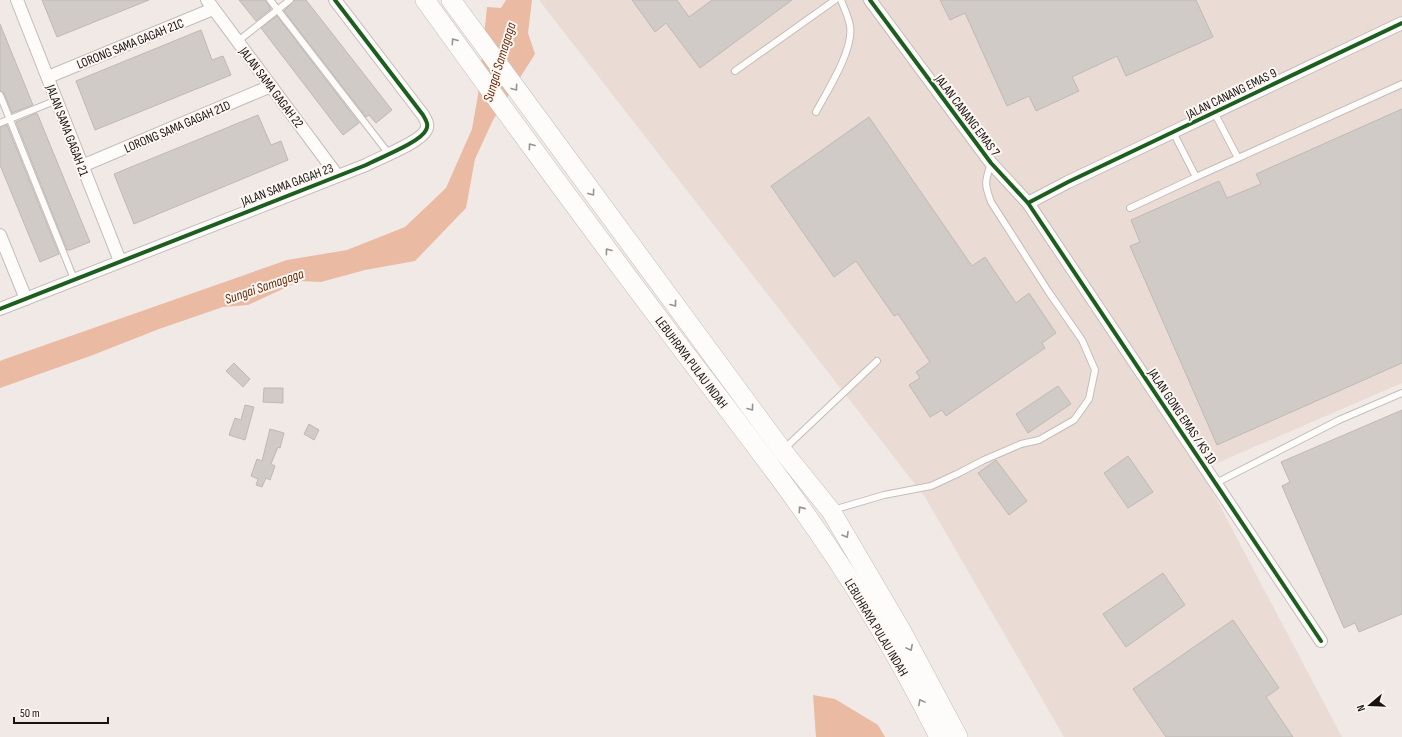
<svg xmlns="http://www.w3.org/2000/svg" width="1402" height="737" viewBox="0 0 1402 737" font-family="'Sofia Sans Condensed',sans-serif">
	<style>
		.built { fill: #eadcd4 }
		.water { fill: #eabaa3 }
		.building { fill: #d1cbc8; stroke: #bfb9b6 }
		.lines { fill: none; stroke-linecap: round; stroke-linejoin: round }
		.service-casing { stroke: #c3bdba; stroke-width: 8 }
		.minor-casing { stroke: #c3bdba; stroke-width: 14 }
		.primary-casing { stroke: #c3bdba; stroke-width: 20 }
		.service { stroke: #fdfcfb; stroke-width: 6 }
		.minor { stroke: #fdfcfb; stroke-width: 12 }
		.primary { stroke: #fdfcfb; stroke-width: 19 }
		.cycleway-casing { stroke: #fdf7f4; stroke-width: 6 }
		.cycleway { stroke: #1b5e20; stroke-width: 4 }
		.oneway { stroke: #969492 }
		.labels { text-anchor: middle; stroke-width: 4; stroke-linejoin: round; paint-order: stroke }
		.street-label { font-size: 13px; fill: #181411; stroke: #fdf7f4 }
		.water-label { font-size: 14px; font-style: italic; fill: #672d0a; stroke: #fdf7f4 }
	</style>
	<rect width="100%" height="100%" fill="#f1e9e6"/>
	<path class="built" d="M539 0H1402V383L1201 470 1342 737H1064L925 497Z"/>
	<g class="water">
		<path d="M506 0H532L528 33 535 54 493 120 475 159 466 208 415 261 365 270 321 282 300 281 248 305 223 307 159 329 93 355 0 388V361L5 359 287 260 347 250 405 227 446 188 472 129 478 95 487 7 501 8Z"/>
		<path d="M813 695 835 699 878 725 885 737H816Z"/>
	</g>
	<g class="building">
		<path d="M42 0H149L57 37Z"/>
		<path d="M239 0H265L271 9 256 21Z"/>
		<path d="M295 0H306L392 110 376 123 369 115 366 117 284 11Z"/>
		<path d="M632 0H677L689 17 712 0H792L700 68 666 23 655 32Z"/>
		<path d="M940 0H1196L1213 37 1126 76 1117 56 1072 77 1079 91 1036 111 1029 96 1007 106 965 13 950 20Z"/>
		<path d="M277 16 359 123 343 135 261 28Z"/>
		<path d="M0 24 33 105 12 113 4 93 0 91Z"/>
		<path d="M201 30 212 60 223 56 231 75 95 130 76 81Z"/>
		<path d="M1402 109V363L1217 445 1130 246 1140 242 1131 220 1219 181 1227 198 1261 184 1256 174Z"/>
		<path d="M37 113 90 242 70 250H67L16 122Z"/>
		<path d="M258 115 271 145 281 141 288 160 134 224 114 174Z"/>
		<path d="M869 117 972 266 985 257 1016 303 1029 293 1056 333 1042 343 1045 348 946 416 942 410 930 417 909 385 920 378 916 372 930 362 898 314 894 316 856 261 834 277 771 186Z"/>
		<path d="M7 125 59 254 40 262 0 165V127Z"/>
		<path d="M234 363 250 379 243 387 226 371Z"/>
		<path d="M1058 386 1071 404 1028 433 1016 414Z"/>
		<path d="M264 388H283V403L263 402Z"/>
		<path d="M245 405 254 407 245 440 229 435 235 418 241 420Z"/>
		<path d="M1402 410V614L1359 632 1355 623 1344 628 1282 486 1290 482 1281 462Z"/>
		<path d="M309 424 319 430 314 440 304 434Z"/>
		<path d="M270 429 284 433 280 448 278 447 271 464 275 466 270 480 266 478 262 487 256 485 258 479 251 476 257 459 262 461Z"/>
		<path d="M1128 456 1153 492 1128 508 1104 473Z"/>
		<path d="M996 460 1027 501 1009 515 978 473Z"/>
		<path d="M1163 573 1185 605 1126 647 1103 614Z"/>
		<path d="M1233 620 1279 688 1266 697 1293 737H1166L1133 689Z"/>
	</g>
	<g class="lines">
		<g class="service-casing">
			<g id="service">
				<path d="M270 0 389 154"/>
				<path d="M238 41 290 0"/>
				<path d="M735 71 835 0"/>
				<path d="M0 95 74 279"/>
				<path d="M816 112C827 91 854 50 850 26 849 18 844 8 841 0"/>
				<path d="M1214 112 1238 158"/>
				<path d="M0 123 57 100"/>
				<path d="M1173 132 1196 177 1402 84"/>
				<path d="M1130 208 1196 177"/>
				<path d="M784 449 877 361"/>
				<path d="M1216 483 1339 420 1402 393"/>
				<path d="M833 510 884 495 931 486 959 473 984 460 1021 444 1039 440 1074 420 1089 399 1095 370 1082 340 1048 291 991 202C984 183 985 182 991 163"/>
			</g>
		</g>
		<g class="minor-casing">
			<g id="minor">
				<path d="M17 0 120 261"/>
				<path d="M207 0 337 175"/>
				<path d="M870 0 991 163 1028 203 1068 182 1402 23"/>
				<path d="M48 77 213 9"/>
				<path d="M82 166 271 86"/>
				<path d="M1028 203 1321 641"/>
				<path d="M0 235 26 299"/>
				<path d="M0 309 366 165C379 158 421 142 426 130 429 125 426 120 423 115L335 0"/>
			</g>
		</g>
		<g class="primary-casing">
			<g id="primary">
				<path d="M425 0C504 110 584 219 666 328 702 376 739 423 775 472 837 555 893 644 939 737"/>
				<path d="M451 0 782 450 831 511 901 630 958 737"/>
			</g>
		</g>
		<use href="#service" class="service"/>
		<use href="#minor" class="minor"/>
		<use href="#primary" class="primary"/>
		<g class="cycleway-casing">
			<g id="cycleway">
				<path d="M870 0 991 163 1028 203 1068 182 1402 23"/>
				<path d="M1028 203 1321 641"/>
				<path d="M0 309 366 165C379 158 421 142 426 130 429 125 426 120 423 115L335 0"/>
			</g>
		</g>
		<use href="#cycleway" class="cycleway"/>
	</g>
	<defs><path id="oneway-chevron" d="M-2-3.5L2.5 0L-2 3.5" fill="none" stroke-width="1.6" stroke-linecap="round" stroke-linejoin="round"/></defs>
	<g class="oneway">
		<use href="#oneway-chevron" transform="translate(454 41) rotate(-126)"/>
		<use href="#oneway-chevron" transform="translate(515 88) rotate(54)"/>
		<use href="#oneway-chevron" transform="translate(531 146) rotate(-126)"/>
		<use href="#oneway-chevron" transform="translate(592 193) rotate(54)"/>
		<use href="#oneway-chevron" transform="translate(608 251) rotate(-127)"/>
		<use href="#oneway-chevron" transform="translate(674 304) rotate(53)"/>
		<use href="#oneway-chevron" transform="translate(751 408) rotate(53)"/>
		<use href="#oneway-chevron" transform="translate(801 509) rotate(-125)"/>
		<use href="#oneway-chevron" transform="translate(846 535) rotate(60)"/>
		<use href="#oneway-chevron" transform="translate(910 648) rotate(62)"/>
		<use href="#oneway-chevron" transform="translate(921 702) rotate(-118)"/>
	</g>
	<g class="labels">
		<g class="street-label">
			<text transform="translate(130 43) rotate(-22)" y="5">LORONG SAMA GAGAH 21C</text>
			<text transform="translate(272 87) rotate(53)" y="5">JALAN SAMA GAGAH 22</text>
			<text transform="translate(1231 93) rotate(-26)" y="5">JALAN CANANG EMAS 9</text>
			<text transform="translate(968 115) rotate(53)" y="5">JALAN CANANG EMAS 7</text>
			<text transform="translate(177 126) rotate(-23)" y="5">LORONG SAMA GAGAH 21D</text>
			<text transform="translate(68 130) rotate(69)" y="5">JALAN SAMA GAGAH 21</text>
			<text transform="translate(287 184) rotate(-21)" y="5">JALAN SAMA GAGAH 23</text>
			<text transform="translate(692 362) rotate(53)" y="5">LEBUHRAYA PULAU INDAH</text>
			<text transform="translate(1183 416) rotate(56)" y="5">JALAN GONG EMAS / KS 10</text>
			<text transform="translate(877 627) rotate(59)" y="5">LEBUHRAYA PULAU INDAH</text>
		</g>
		<g class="water-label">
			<text transform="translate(499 62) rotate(-73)" y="5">Sungai Samagaga</text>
			<text transform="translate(264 286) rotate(-19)" y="5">Sungai Samagaga</text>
		</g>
	</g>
	<g transform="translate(1370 705) rotate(251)" stroke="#fdf7f4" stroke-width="3" paint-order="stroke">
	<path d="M0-3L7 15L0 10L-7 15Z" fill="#181411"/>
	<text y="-6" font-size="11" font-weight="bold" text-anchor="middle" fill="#181411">N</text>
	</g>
	<path d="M14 717v6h94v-6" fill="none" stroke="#181411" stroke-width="2"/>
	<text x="20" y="717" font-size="12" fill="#181411" stroke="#fdf7f4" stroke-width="3" paint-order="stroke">50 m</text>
</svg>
